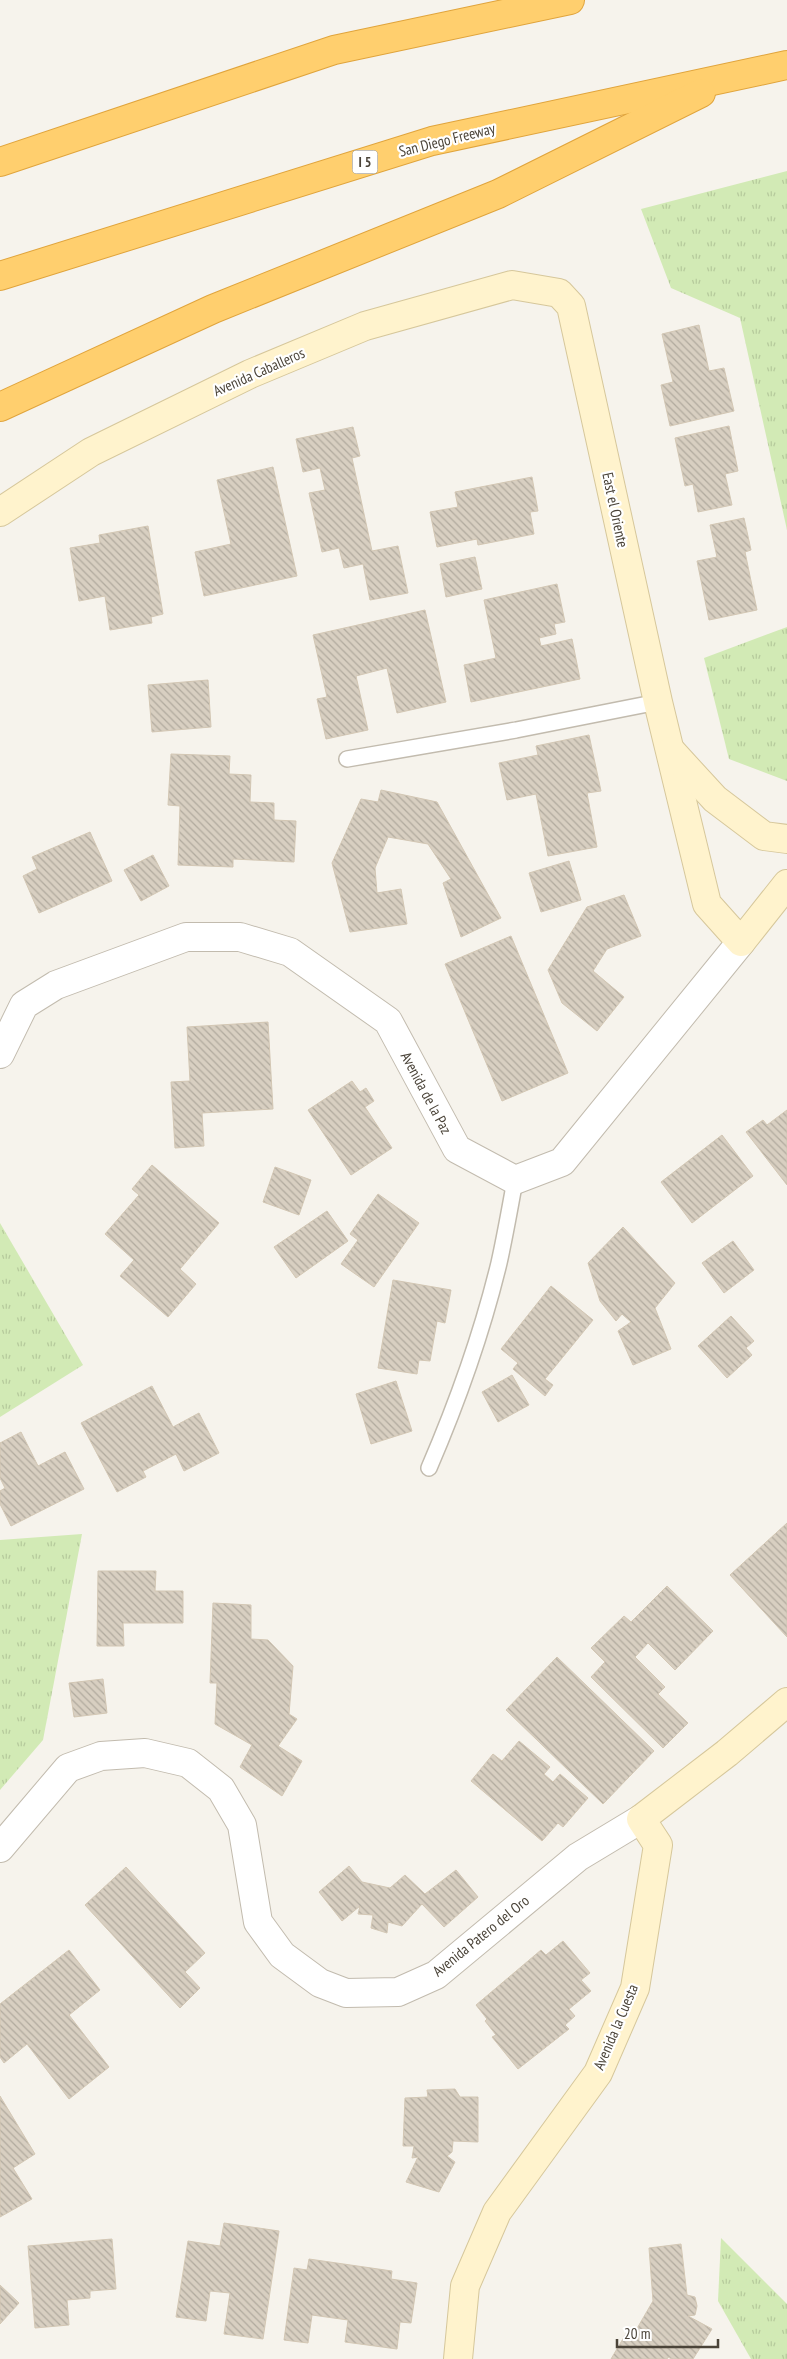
<svg xmlns="http://www.w3.org/2000/svg" width="787" height="2359" viewBox="0 0 787 2359" font-family="'PT Sans Narrow',sans-serif">
	<style>
		.grass { fill: url(#grass-tufts) }
		.building { fill: url(#building-back-hatch); stroke: #d3c7b4 }
		.lines { fill: none; stroke-linecap: round; stroke-linejoin: round }
		.lane-casing { stroke: #c2bbae; stroke-width: 18 }
		.street-casing { stroke: #c2bbae; stroke-width: 30 }
		.secondary-casing { stroke: #d6c79b; stroke-width: 30 }
		.highway-casing { stroke: #e0a43c; stroke-width: 30 }
		.lane { stroke: #fff; stroke-width: 15 }
		.street { stroke: #fff; stroke-width: 28 }
		.secondary { stroke: #fff3cd; stroke-width: 28 }
		.highway { stroke: #ffcf6e; stroke-width: 28 }
		.labels { text-anchor: middle; stroke-width: 4.5; stroke-linejoin: round; paint-order: stroke }
		.shield { fill: #fff; stroke: #817c74; stroke-width: 1 }
		.shield-label { font-size: 14px; font-weight: bold; fill: #4b4439 }
		.street-label { font-size: 15px; fill: #4b4439; stroke: #fff }
	</style>
	<defs>
		<pattern id="grass-tufts" width="24" height="20" patternUnits="userSpaceOnUse" patternTransform="scale(1.25)"><rect width="24" height="20" fill="#d2eab5"/><path d="M3 7l-1-3M5 7V3M7 7l1-3M15 17l-1-3M17 17v-4M19 17l1-3" fill="none" stroke="#b6ca9c"/></pattern>
		<pattern id="building-back-hatch" width="6" height="6" patternUnits="userSpaceOnUse" patternTransform="scale(1.25)"><rect width="6" height="6" fill="#d8cfc1"/><path d="M-1 5l2 2M0 0l6 6M5-1l2 2" fill="none" stroke="#b1aa9e"/></pattern>
	</defs>
	<rect width="100%" height="100%" fill="#f6f3ec"/>
	<g class="grass">
		<path d="M787 171V530L740 318 671 288 641 209Z"/>
		<path d="M787 627V781L729 759 704 658Z"/>
		<path d="M0 1223 83 1365 0 1417Z"/>
		<path d="M82 1534 43 1740 0 1790V1540Z"/>
		<path d="M721 2238 787 2304V2359H751L718 2301Z"/>
	</g>
	<g class="building">
		<path d="M699 325 709 371 724 368 734 411 670 426 661 385 673 382 662 334Z"/>
		<path d="M729 426 738 471 725 474 732 505 698 512 693 484 685 486 675 438Z"/>
		<path d="M353 427 360 456 352 458 372 551 398 546 408 593 370 600 363 564 344 568 339 548 322 552 309 493 325 490 320 468 303 472 296 439Z"/>
		<path d="M273 467 297 576 204 596 195 552 231 544 217 480Z"/>
		<path d="M532 477 538 511 530 512 534 534 478 545 477 539 437 547 430 512 458 507 455 492Z"/>
		<path d="M744 518 751 550 745 552 757 610 709 620 697 561 717 557 710 525Z"/>
		<path d="M148 526 163 614 151 617 152 623 110 630 105 596 79 601 70 548 100 543 99 535Z"/>
		<path d="M475 557 482 589 446 597 440 564Z"/>
		<path d="M557 584 565 622 554 624 556 634 539 638 541 646 572 639 580 679 471 702 464 665 496 658 484 600Z"/>
		<path d="M425 610 446 702 397 713 387 668 356 676 368 730 326 739 317 699 327 697 313 635Z"/>
		<path d="M208 680 211 727 152 732 148 685Z"/>
		<path d="M589 735 601 791 587 793 597 847 548 856 536 794 507 800 499 763 538 755 536 746Z"/>
		<path d="M171 754 230 756 229 774 251 775 250 802 274 803V820L296 821 294 862 233 859V867L178 865 180 806 168 805Z"/>
		<path d="M381 790 437 802 501 918 461 937 443 883 451 879 428 844 388 837 375 868 377 893 401 889 407 924 350 932 332 863 361 799 378 802Z"/>
		<path d="M90 832 112 881 39 913 23 876 37 869 32 857Z"/>
		<path d="M153 855 169 886 141 901 124 870Z"/>
		<path d="M569 861 581 900 541 912 529 873Z"/>
		<path d="M624 895 641 936 607 949 593 971 624 997 597 1031 562 1003 548 970 587 907Z"/>
		<path d="M511 936 568 1073 502 1101 445 964Z"/>
		<path d="M268 1022 273 1109 202 1113 204 1146 175 1148 171 1082 190 1081 187 1027Z"/>
		<path d="M352 1081 360 1092 366 1088 374 1101 365 1107 392 1148 351 1175 308 1110Z"/>
		<path d="M787 1110V1185L746 1132 763 1120 767 1125Z"/>
		<path d="M722 1135 753 1176 692 1223 661 1182Z"/>
		<path d="M152 1165 219 1223 180 1269 196 1284 168 1317 120 1276 134 1260 105 1234 139 1195 132 1189Z"/>
		<path d="M275 1167 311 1180 299 1215 263 1202Z"/>
		<path d="M378 1194 419 1223 374 1287 341 1264 358 1240 350 1234Z"/>
		<path d="M327 1211 348 1241 296 1278 274 1247Z"/>
		<path d="M623 1227 675 1283 655 1308 671 1349 633 1365 618 1331 631 1322 622 1314 616 1321 600 1301 588 1263Z"/>
		<path d="M733 1241 754 1270 724 1293 702 1263Z"/>
		<path d="M393 1280 451 1290 445 1323 437 1321 430 1361 419 1360 417 1374 378 1368Z"/>
		<path d="M551 1286 593 1320 545 1379 553 1385 545 1396 513 1369 518 1363 501 1349Z"/>
		<path d="M731 1316 754 1341 746 1348 752 1355 727 1378 698 1346Z"/>
		<path d="M512 1375 529 1405 498 1422 482 1392Z"/>
		<path d="M396 1381 412 1431 371 1444 356 1394Z"/>
		<path d="M152 1386 173 1427 199 1413 219 1453 184 1471 176 1454 143 1471 146 1477 117 1492 81 1423Z"/>
		<path d="M21 1432 38 1466 65 1452 84 1489 11 1526 0 1504V1491L5 1488 0 1478V1443Z"/>
		<path d="M787 1523V1637L730 1575Z"/>
		<path d="M98 1571H156L155 1591H183V1623H123L124 1646H97Z"/>
		<path d="M667 1586 713 1631 675 1670 648 1643 635 1657 665 1687 658 1694 688 1723 663 1748 591 1677 605 1662 591 1648 624 1616 631 1622Z"/>
		<path d="M213 1603 251 1605V1639L268 1640 293 1666 289 1714 297 1719 278 1746 302 1761 282 1796 240 1767 252 1745 215 1724 217 1683H210Z"/>
		<path d="M557 1657 654 1751 603 1804 506 1710Z"/>
		<path d="M103 1679 107 1713 74 1717 69 1683Z"/>
		<path d="M519 1741 550 1767 544 1774 553 1782 560 1774 588 1798 563 1827 558 1823 542 1841 471 1781 493 1754 502 1761Z"/>
		<path d="M349 1866 362 1882 390 1888 405 1875 425 1894 456 1870 478 1897 444 1927 422 1904 402 1926 388 1922 387 1933 371 1928 373 1915 358 1914 360 1906 342 1921 319 1892Z"/>
		<path d="M126 1867 205 1953 185 1972 200 1988 180 2008 85 1905Z"/>
		<path d="M563 1941 590 1973 581 1980 591 1991 569 2009 575 2016 565 2025 569 2029 518 2069 492 2037 496 2035 485 2021 487 2019 476 2005 541 1950 546 1955Z"/>
		<path d="M69 1950 100 1990 69 2015 109 2067 69 2099 27 2044 4 2063 0 2057V2004Z"/>
		<path d="M455 2089 460 2097H478V2142L453 2141 452 2152 447 2156 455 2162 439 2192 406 2182 418 2157 412 2158 414 2146H403L405 2098 428 2097 427 2090Z"/>
		<path d="M0 2096 35 2154 13 2168 32 2199 0 2217Z"/>
		<path d="M224 2223 279 2231 263 2339 224 2334 230 2293 210 2291 206 2321 176 2317 188 2241 220 2246Z"/>
		<path d="M112 2239 116 2289 90 2291V2298L67 2300 69 2325 35 2328 28 2246Z"/>
		<path d="M681 2244 687 2295 695 2297 697 2306 695 2315 688 2316 712 2329 693 2359H672L668 2357 667 2359H611L627 2332 632 2337 653 2301 649 2248Z"/>
		<path d="M309 2259 392 2271 391 2279 417 2283 411 2323 400 2322 397 2349 345 2342 348 2320 312 2315 308 2343 284 2340 294 2268 307 2270Z"/>
		<path d="M0 2285 19 2303 0 2324Z"/>
	</g>
	<g class="lines">
		<g class="lane-casing">
			<g id="lane">
				<path d="M347 759 516 730 658 702"/>
				<path d="M429 1468C457 1403 482 1333 499 1263 505 1236 510 1208 515 1180"/>
			</g>
		</g>
		<g class="street-casing">
			<g id="street">
				<path d="M0 1054 24 1005 56 985 186 937H240L290 952 388 1021 457 1149 515 1180 562 1162 741 942"/>
				<path d="M0 1848 68 1768 101 1756 145 1753 188 1763 221 1789 242 1825 258 1922 282 1955 320 1983 346 1993 398 1992 436 1975 578 1857 641 1819"/>
			</g>
		</g>
		<g class="secondary-casing">
			<g id="secondary">
				<path d="M0 512 91 452 250 374 365 326 512 285 559 293 571 306 658 702 707 904 741 942 787 884"/>
				<path d="M671 751 715 799 764 836 787 839"/>
				<path d="M458 2359 465 2286 497 2212 598 2073 635 1988 658 1845 641 1819 727 1753 787 1702"/>
			</g>
		</g>
		<g class="highway-casing">
			<g id="highway">
				<path d="M0 162 334 50 570 0"/>
				<path d="M0 276 432 141 787 65"/>
				<path d="M0 407 213 309 498 194 701 93"/>
			</g>
		</g>
		<use href="#lane" class="lane"/>
		<use href="#street" class="street"/>
		<use href="#secondary" class="secondary"/>
		<use href="#highway" class="highway"/>
	</g>
	<g class="labels">
		<rect class="shield" x="352.5" y="150.5" width="25" height="23" rx="4"/>
		<g class="shield-label">
			<text x="365" y="167">I 5</text>
		</g>
		<g class="street-label">
			<text transform="translate(447 140) rotate(-14)" y="5">San Diego Freeway</text>
			<text transform="translate(259 372) rotate(-24)" y="5">Avenida Caballeros</text>
			<text transform="translate(615 510) rotate(78)" y="5">East el Oriente</text>
			<text transform="translate(426 1093) rotate(62)" y="5">Avenida de la Paz</text>
			<text transform="translate(481 1936) rotate(-39)" y="5">Avenida Patero del Oro</text>
			<text transform="translate(616 2027) rotate(-67)" y="5">Avenida la Cuesta</text>
		</g>
	</g>
	<path d="M617 2339v8h101v-8" fill="none" stroke="#4b4439" stroke-width="2.5"/>
	<text x="624" y="2339" font-size="15" fill="#4b4439" stroke="#ffffff" stroke-width="4" paint-order="stroke">20 m</text>
</svg>
